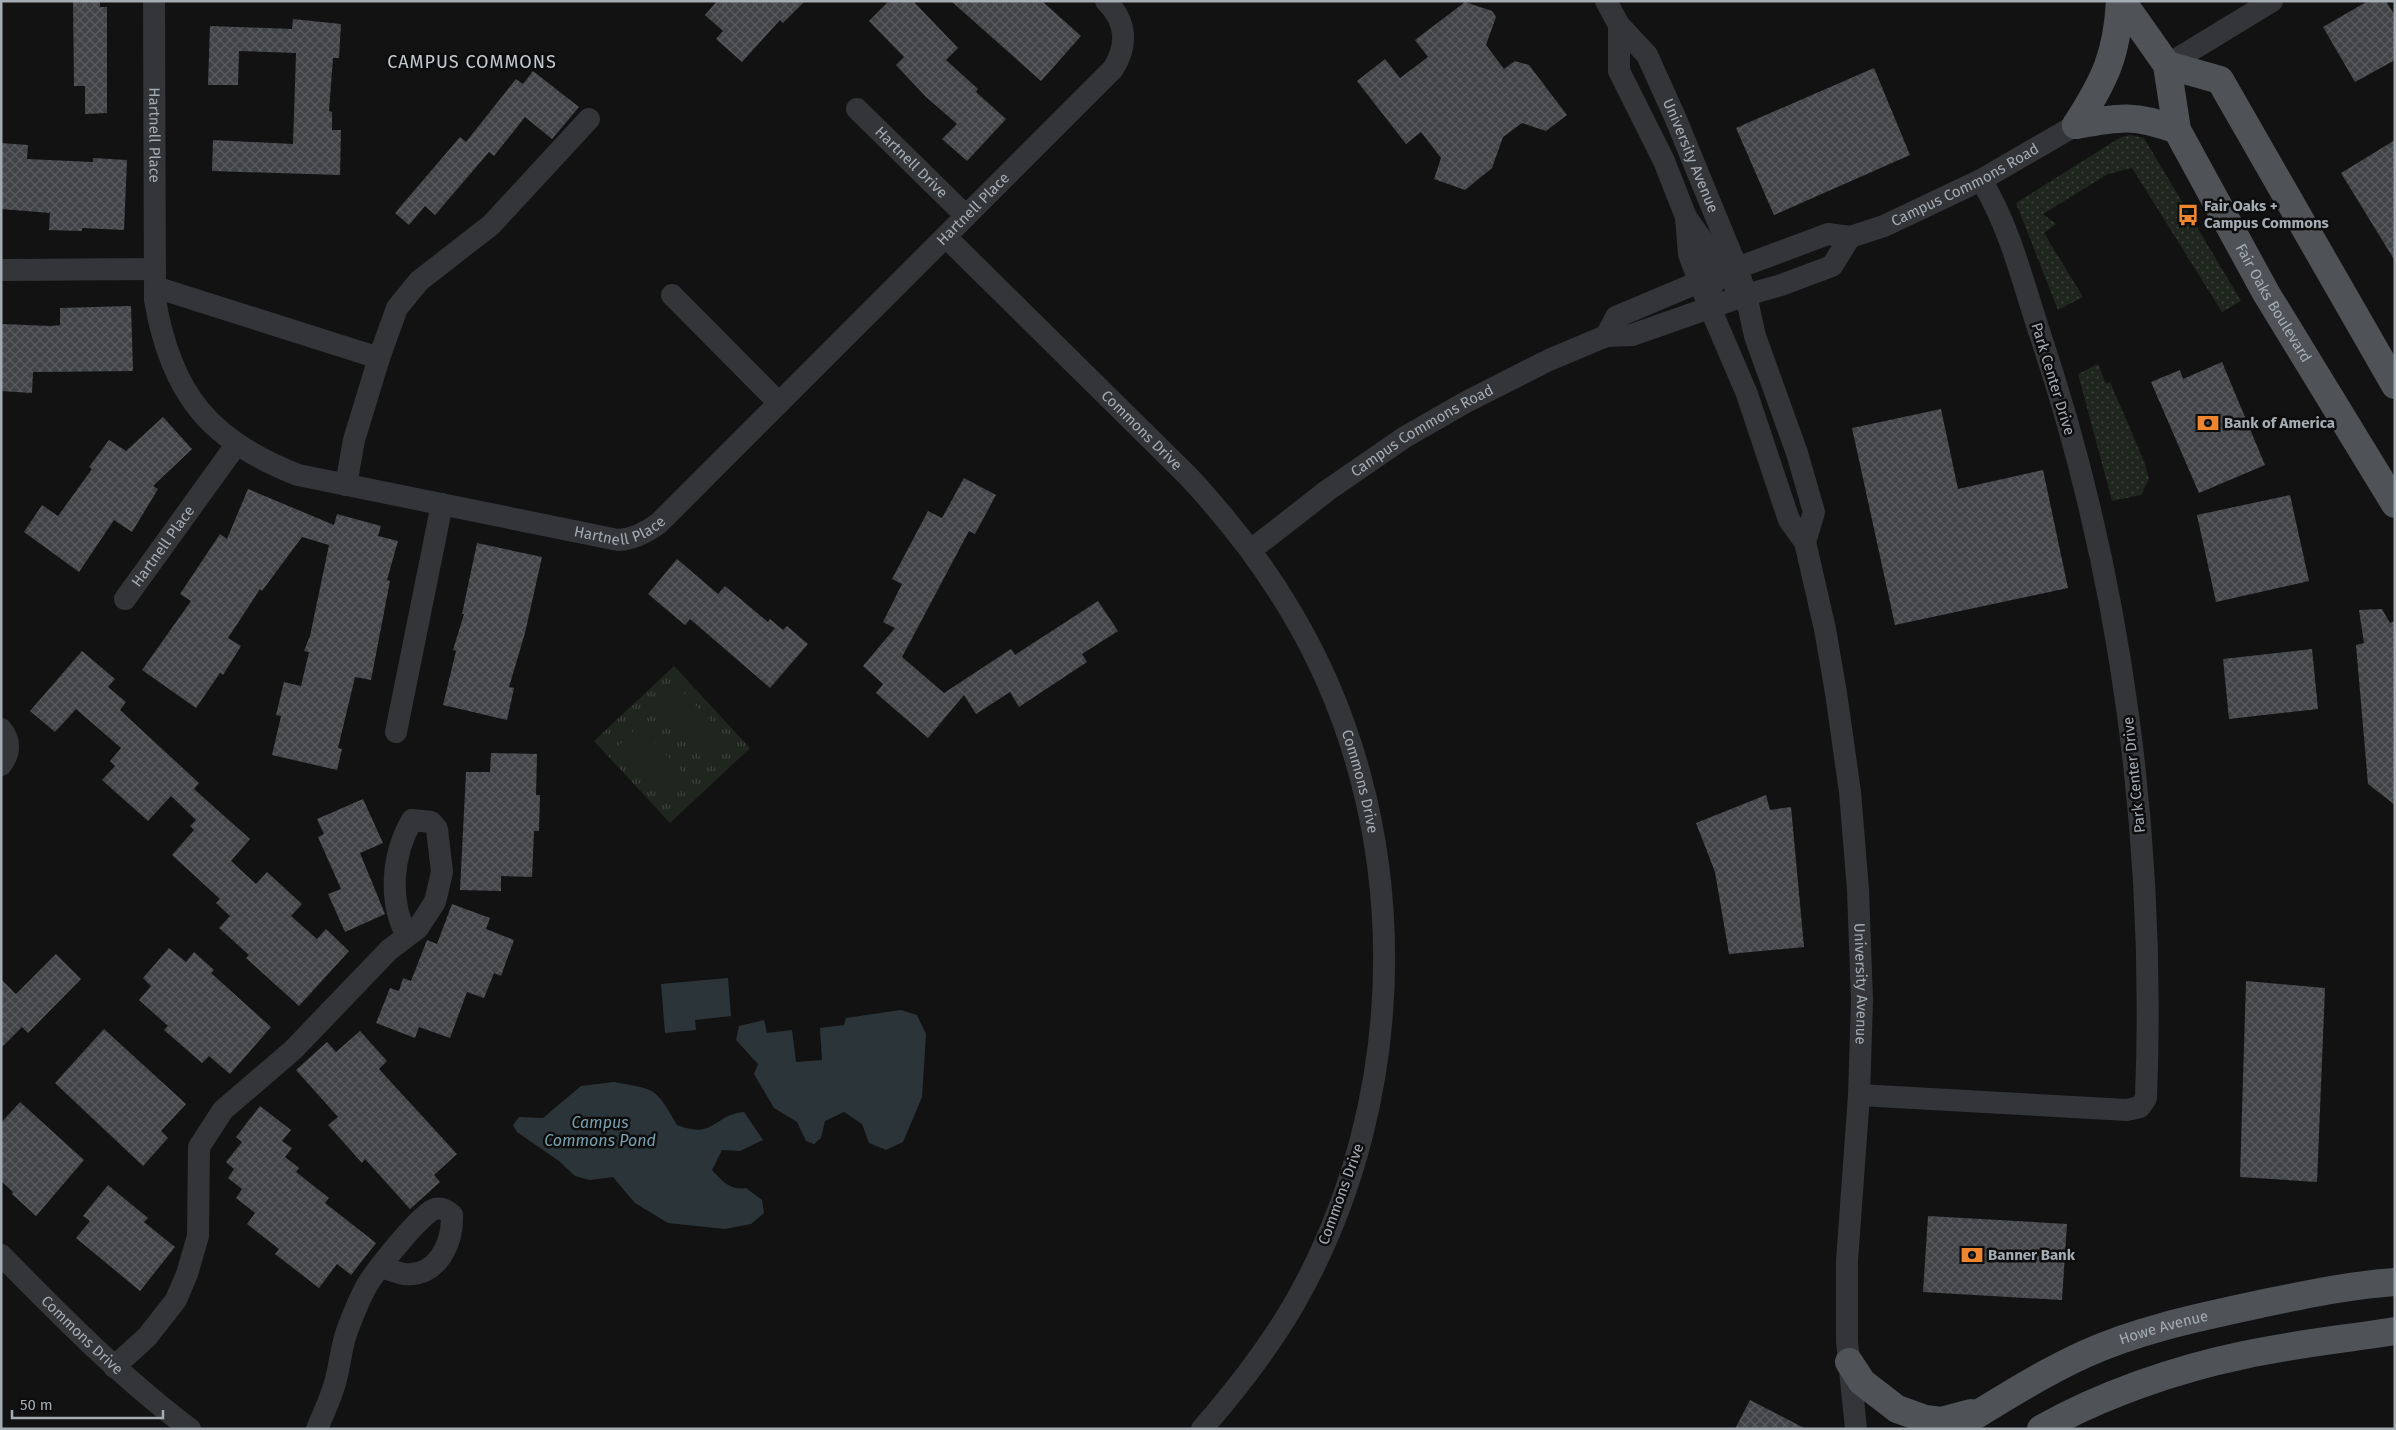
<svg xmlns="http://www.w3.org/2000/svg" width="2396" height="1430" viewBox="0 0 2396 1430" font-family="'Fira Sans',sans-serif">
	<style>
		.grass { fill: url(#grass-dots) }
		.park { fill: url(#park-tufts) }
		.garden { fill: #1f261e }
		.water { fill: #2b3539 }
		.building { fill: url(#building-cross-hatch) }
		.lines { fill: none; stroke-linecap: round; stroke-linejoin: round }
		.minor { stroke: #333538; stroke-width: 22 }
		.major { stroke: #4f5357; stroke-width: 28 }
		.labels { text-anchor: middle; stroke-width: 5; stroke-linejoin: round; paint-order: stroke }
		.street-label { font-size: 15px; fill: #a4acb4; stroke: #0d0d0e }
		.poi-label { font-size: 15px; font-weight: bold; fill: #a4acb4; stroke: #0d0d0e; text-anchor: start }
		.water-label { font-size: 16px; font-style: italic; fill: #7aa1af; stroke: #0d0d0e }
		.quarter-label { font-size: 18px; letter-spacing: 1px; fill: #c4cad0; stroke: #0d0d0e }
	</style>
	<defs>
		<pattern id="grass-dots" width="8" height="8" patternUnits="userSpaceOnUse" patternTransform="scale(1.25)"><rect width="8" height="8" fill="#1f261e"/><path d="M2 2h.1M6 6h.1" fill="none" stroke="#3d433c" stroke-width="1.8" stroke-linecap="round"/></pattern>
		<pattern id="park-tufts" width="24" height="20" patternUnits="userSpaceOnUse" patternTransform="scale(1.25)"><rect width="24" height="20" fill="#1f261e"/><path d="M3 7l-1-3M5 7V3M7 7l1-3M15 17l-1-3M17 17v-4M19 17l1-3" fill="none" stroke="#3d433c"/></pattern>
		<pattern id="building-cross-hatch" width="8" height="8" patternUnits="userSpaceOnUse" patternTransform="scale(1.25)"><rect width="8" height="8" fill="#414346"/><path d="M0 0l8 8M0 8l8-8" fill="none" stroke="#595b5e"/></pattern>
	</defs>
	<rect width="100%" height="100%" fill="#121213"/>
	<g class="grass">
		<path d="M2130 135 2144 138 2241 301 2222 312 2132 168 2108 174 2043 214 2056 224 2044 233 2083 297 2058 310 2016 203 2121 137Z"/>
		<path d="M2098 364 2106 384 2110 382 2144 461 2149 479 2141 495 2112 501 2078 374Z"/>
	</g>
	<path class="park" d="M674 666 750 748 670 823 594 741Z"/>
	<g class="garden">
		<path d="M679 688 728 739 705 762 655 711Z"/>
		<path d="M639 726 688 778 665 801 615 749Z"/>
	</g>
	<g class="water">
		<path d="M728 978 731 1016 695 1020 696 1030 665 1033 661 984Z"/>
		<path d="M901 1010 917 1015 926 1034 922 1097 903 1142 886 1150 869 1143 862 1124 844 1112 825 1121 821 1138 814 1144 806 1141 797 1122 774 1108 754 1074 758 1064 736 1040 739 1026 764 1020 767 1033 792 1030 796 1062 822 1060 820 1028 844 1025 846 1018Z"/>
		<path d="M614 1082C657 1090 655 1087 677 1125 685 1128 695 1131 704 1129 720 1124 723 1114 744 1112L763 1140 740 1151 722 1150 712 1170C722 1181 731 1191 746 1188L762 1200 764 1213 751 1224 725 1229 668 1223 635 1203 613 1177 590 1180 575 1176 559 1161 517 1132 513 1125 519 1117 543 1118 581 1086Z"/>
	</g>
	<g class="building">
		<path d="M73 1H100V7H107V113L85 114V86H74Z"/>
		<path d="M717 1H805L783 23 780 20 742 62 716 39 723 31 705 15Z"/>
		<path d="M889 1H913L958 48 946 60 978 89 976 92 1006 119 967 161 942 139 957 124 926 97 896 65 904 57 869 21Z"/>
		<path d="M951 1H1042L1081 36 1041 81Z"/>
		<path d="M2368 1H2386L2395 16V60L2355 82 2323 27Z"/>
		<path d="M1465 2 1492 11 1496 17 1486 45 1504 69 1515 61 1529 65 1567 115 1546 131 1522 123 1503 137 1492 168 1465 190 1434 179 1441 158 1421 132 1406 144 1357 81 1385 59 1400 78 1428 57 1415 40Z"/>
		<path d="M293 19 341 24 339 58H333L329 111 332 112V130H341L340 175 212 171 213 140 293 144 296 53 239 51 238 85H208L210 26 292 29Z"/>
		<path d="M1874 68 1910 155 1774 215 1736 128Z"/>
		<path d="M533 71 579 107 552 139 525 117 494 156 489 152 435 215 425 206 409 225 395 213 460 137 466 142 516 79 523 84Z"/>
		<path d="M2395 140V261L2341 173Z"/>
		<path d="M1 143 28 145 27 159 93 162V158L127 160 124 230 82 228V231L49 230 50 213 1 209Z"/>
		<path d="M131 306 133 371 33 372 32 393 1 391 2 324 51 326 60 325V308Z"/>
		<path d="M2222 362 2265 465 2199 493 2151 382 2180 370 2183 379Z"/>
		<path d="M1941 409 1958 489 2043 470 2068 588 1895 625 1852 428Z"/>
		<path d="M163 417 192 449 153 486 158 489 132 532 114 520 79 572 24 532 42 505 58 516 92 469 89 467 109 440 126 451Z"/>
		<path d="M964 478 996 495 975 534 969 531 902 657 944 693 1011 649 1015 655 1098 601 1118 631 1082 654 1087 662 1019 707 1010 692 976 714 964 695 928 738 876 693 883 684 863 666 895 628 883 622 902 584 892 579 928 511 942 518Z"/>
		<path d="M248 489 334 525 337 514 381 526 378 536 398 541 387 580 390 581 371 680 355 677 338 748 342 749 337 770 272 755 281 716 276 715 284 682 301 686 309 652 304 651 310 636 329 545 302 537 262 591 260 589 228 638 241 646 223 675 220 673 196 708 142 670 191 601 180 594 220 534 227 539Z"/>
		<path d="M2290 495 2309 581 2216 602 2197 515Z"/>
		<path d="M477 543 542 557 525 633 509 687 514 688 507 720 443 705 456 651 453 650 464 614H462Z"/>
		<path d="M677 559 718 594 725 586 768 622 770 619 783 630 787 626 808 644 770 688 690 619 685 625 648 594Z"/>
		<path d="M2382 609 2390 623 2395 621V805L2368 784 2356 645 2364 643 2359 610Z"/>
		<path d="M2312 649 2318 709 2229 719 2223 659Z"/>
		<path d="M82 651 115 679 108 687 126 702 120 710 199 783 194 789 250 839 231 861 256 884 267 872 302 904 291 916 317 939 326 929 349 951 299 1006 246 958 249 955 219 928 230 916 216 903 220 899 172 855 194 830 190 826 196 820 171 796 148 821 102 780 115 766 110 761 121 748 76 709 55 732 30 711Z"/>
		<path d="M491 753 537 754 536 795H540L539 831H534L532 877 501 876V891L460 890 466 772H490Z"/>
		<path d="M1766 795 1770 810 1791 807 1804 947 1729 954 1715 872 1696 823Z"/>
		<path d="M363 799 383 843 360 853 385 914 345 932 328 894 341 889 318 837 324 834 317 819Z"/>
		<path d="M452 904 490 918 486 929 514 940 501 976 494 973 484 998 467 992 450 1038 419 1027 415 1038 376 1023 390 988 399 991 403 978 411 981 427 940 437 944Z"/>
		<path d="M169 948 186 962 194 952 214 970 211 973 271 1027 230 1074 209 1056 202 1063 164 1030 168 1026 139 1000 151 986 143 978Z"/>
		<path d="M56 954 81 979 28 1033 22 1027 1 1048V979L16 994Z"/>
		<path d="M2246 981 2325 988 2317 1182 2240 1177Z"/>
		<path d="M104 1029 186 1104 161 1131 168 1138 143 1166 55 1083Z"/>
		<path d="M360 1031 387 1061 379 1069 457 1154 434 1175 440 1182 410 1209 365 1159 362 1163 328 1125 338 1117 296 1070 327 1042 336 1052Z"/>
		<path d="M20 1102 84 1160 36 1216 12 1194 13 1192 1 1181V1123Z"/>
		<path d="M260 1106 291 1130 282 1141 292 1148 285 1157 299 1168 296 1172 329 1198 325 1203 376 1243 351 1275 337 1264 319 1288 275 1254 279 1249 247 1224 255 1213 236 1198 242 1189 228 1178 234 1169 226 1162 242 1142 236 1137Z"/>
		<path d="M108 1185 148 1218 144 1222 175 1247 140 1291 76 1238 90 1221 83 1216Z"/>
		<path d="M1928 1216 2067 1224 2062 1300 1923 1292Z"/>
		<path d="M1750 1400 1806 1429H1735Z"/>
	</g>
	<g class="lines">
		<g class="minor">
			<path id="s1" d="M154 1 155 300C171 394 210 441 298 475L618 540C634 539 646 533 659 523L1113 69C1128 45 1127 22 1106 1"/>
			<path id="s2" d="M1606 1 1619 25 1647 55 1675 117 1737 268 1746 295 1755 336 1797 453 1814 512 1805 542"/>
			<path d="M1619 25V71L1664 161 1686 217 1705 244 1714 264 1744 293"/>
			<path d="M2167 65 2272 1"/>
			<path id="s3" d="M857 109 966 216"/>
			<path id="s4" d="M1686 217 1689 254 1699 282 1747 394 1789 520 1805 542 1825 629 1836 693 1850 792 1858 890 1862 1000 1859 1095 1847 1261V1341L1856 1429"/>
			<path id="s5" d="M946 237 1188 476C1227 518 1261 561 1290 610 1416 819 1414 1096 1293 1306 1267 1350 1236 1390 1202 1429"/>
			<path id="s6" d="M1737 268 1828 234 1850 237 1884 226 1981 180 2076 125"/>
			<path d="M4 270 155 269"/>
			<path d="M155 287 379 358"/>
			<path d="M672 295 779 403"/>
			<path d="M1606 336 1616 317 1699 282 1713 285"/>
			<path d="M346 485 354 440 379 358 397 308 419 281 491 225 589 119"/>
			<path id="s7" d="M1251 550 1328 490 1405 437 1466 402 1549 360 1606 336 1632 335 1746 295 1781 285 1832 266 1850 237"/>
			<path id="s8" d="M125 599 236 445"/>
			<path d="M1 729C11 741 10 753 1 765"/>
			<path d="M396 732 442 504"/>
			<path d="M1859 1095 2127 1110 2140 1107 2146 1098C2156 840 2122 579 2040 334 2023 283 2010 227 1981 180"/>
			<path id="s9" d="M1 1255C62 1317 121 1377 190 1429"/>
			<path d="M114 1367 147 1337 176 1300 187 1274 198 1236 199 1147 223 1110 293 1050 389 950 418 928 435 902 442 872 437 829 431 822 412 820C392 855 388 900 407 936"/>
			<path d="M317 1429C323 1414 331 1398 335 1383 340 1366 341 1347 347 1331 353 1315 360 1296 369 1282 378 1268 422 1212 435 1209 442 1207 447 1210 452 1215 453 1243 437 1278 404 1274 397 1273 388 1269 381 1267"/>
		</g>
		<g class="major">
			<path id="s10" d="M2122 1 2167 65 2177 130 2266 293 2395 504"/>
			<path d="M2167 65 2220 80 2395 385"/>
			<path d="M2076 125C2105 80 2117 55 2120 1"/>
			<path d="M2076 125C2120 117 2135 114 2177 130"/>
			<path d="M1849 1362 1862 1382 1897 1409 1925 1419 1941 1421 1971 1413"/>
			<path id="s11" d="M1953 1429C1996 1403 2039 1375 2085 1354 2140 1329 2201 1317 2260 1304 2304 1295 2350 1285 2395 1282"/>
			<path d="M2041 1429C2101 1395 2176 1369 2244 1355 2294 1344 2345 1339 2395 1331"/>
		</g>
	</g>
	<defs>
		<g id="bus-bare" transform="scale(1.725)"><path d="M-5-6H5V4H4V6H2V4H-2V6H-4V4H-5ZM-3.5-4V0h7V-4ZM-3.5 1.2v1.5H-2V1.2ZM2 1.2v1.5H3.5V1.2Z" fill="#ee862f" stroke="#0d0d0e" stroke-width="2.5" paint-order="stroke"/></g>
		<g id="bank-bare" transform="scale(1.725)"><path d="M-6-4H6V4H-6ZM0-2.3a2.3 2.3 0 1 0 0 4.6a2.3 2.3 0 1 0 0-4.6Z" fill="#ee862f" stroke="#0d0d0e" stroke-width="2.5" paint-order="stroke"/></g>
	</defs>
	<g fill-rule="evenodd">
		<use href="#bus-bare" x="2188" y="215"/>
		<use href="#bank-bare" x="2208" y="423"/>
		<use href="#bank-bare" x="1972" y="1255"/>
	</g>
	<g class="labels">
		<g class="street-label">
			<text dy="5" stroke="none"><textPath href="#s1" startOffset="134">Hartnell Place</textPath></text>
			<text dy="5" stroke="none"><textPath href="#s2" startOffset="178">University Avenue</textPath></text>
			<text dy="5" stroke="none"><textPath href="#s3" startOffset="76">Hartnell Drive</textPath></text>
			<text dy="5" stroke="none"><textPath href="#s6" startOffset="246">Campus Commons Road</textPath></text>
			<text dy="5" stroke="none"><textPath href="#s1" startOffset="1354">Hartnell Place</textPath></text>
			<text dy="5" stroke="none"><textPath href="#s10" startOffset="342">Fair Oaks Boulevard</textPath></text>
			<text transform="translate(2053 379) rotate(73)" y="5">Park Center Drive</text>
			<text dy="5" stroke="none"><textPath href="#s5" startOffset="275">Commons Drive</textPath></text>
			<text dy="5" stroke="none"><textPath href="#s7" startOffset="209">Campus Commons Road</textPath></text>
			<text dy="5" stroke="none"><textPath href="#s1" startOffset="868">Hartnell Place</textPath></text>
			<text dy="5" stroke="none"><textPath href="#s8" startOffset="65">Hartnell Place</textPath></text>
			<text transform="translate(2134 775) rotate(-96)" y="5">Park Center Drive</text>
			<text dy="5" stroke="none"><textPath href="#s5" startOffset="695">Commons Drive</textPath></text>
			<text dy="5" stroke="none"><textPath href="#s4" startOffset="795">University Avenue</textPath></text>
			<text transform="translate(1341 1194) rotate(-70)" y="5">Commons Drive</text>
			<text dy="5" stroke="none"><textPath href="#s11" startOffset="235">Howe Avenue</textPath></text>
			<text dy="5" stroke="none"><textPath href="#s9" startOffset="114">Commons Drive</textPath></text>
		</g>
		<g class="poi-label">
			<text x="2204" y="211">Fair Oaks +<tspan x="2204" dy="17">Campus Commons</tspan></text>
			<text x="2224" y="428">Bank of America</text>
			<text x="1988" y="1260">Banner Bank</text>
		</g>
		<g class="water-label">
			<text x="600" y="1128">Campus<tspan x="600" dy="18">Commons Pond</tspan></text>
		</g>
		<g class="quarter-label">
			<text x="472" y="68">CAMPUS COMMONS</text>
		</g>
	</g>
	<rect width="2396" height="1430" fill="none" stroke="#a4acb4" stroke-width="5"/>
	<path d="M12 1410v8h151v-8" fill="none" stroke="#a4acb4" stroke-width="2.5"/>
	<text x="20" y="1410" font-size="15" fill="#a4acb4" stroke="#0d0d0e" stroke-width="4" paint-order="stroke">50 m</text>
</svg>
